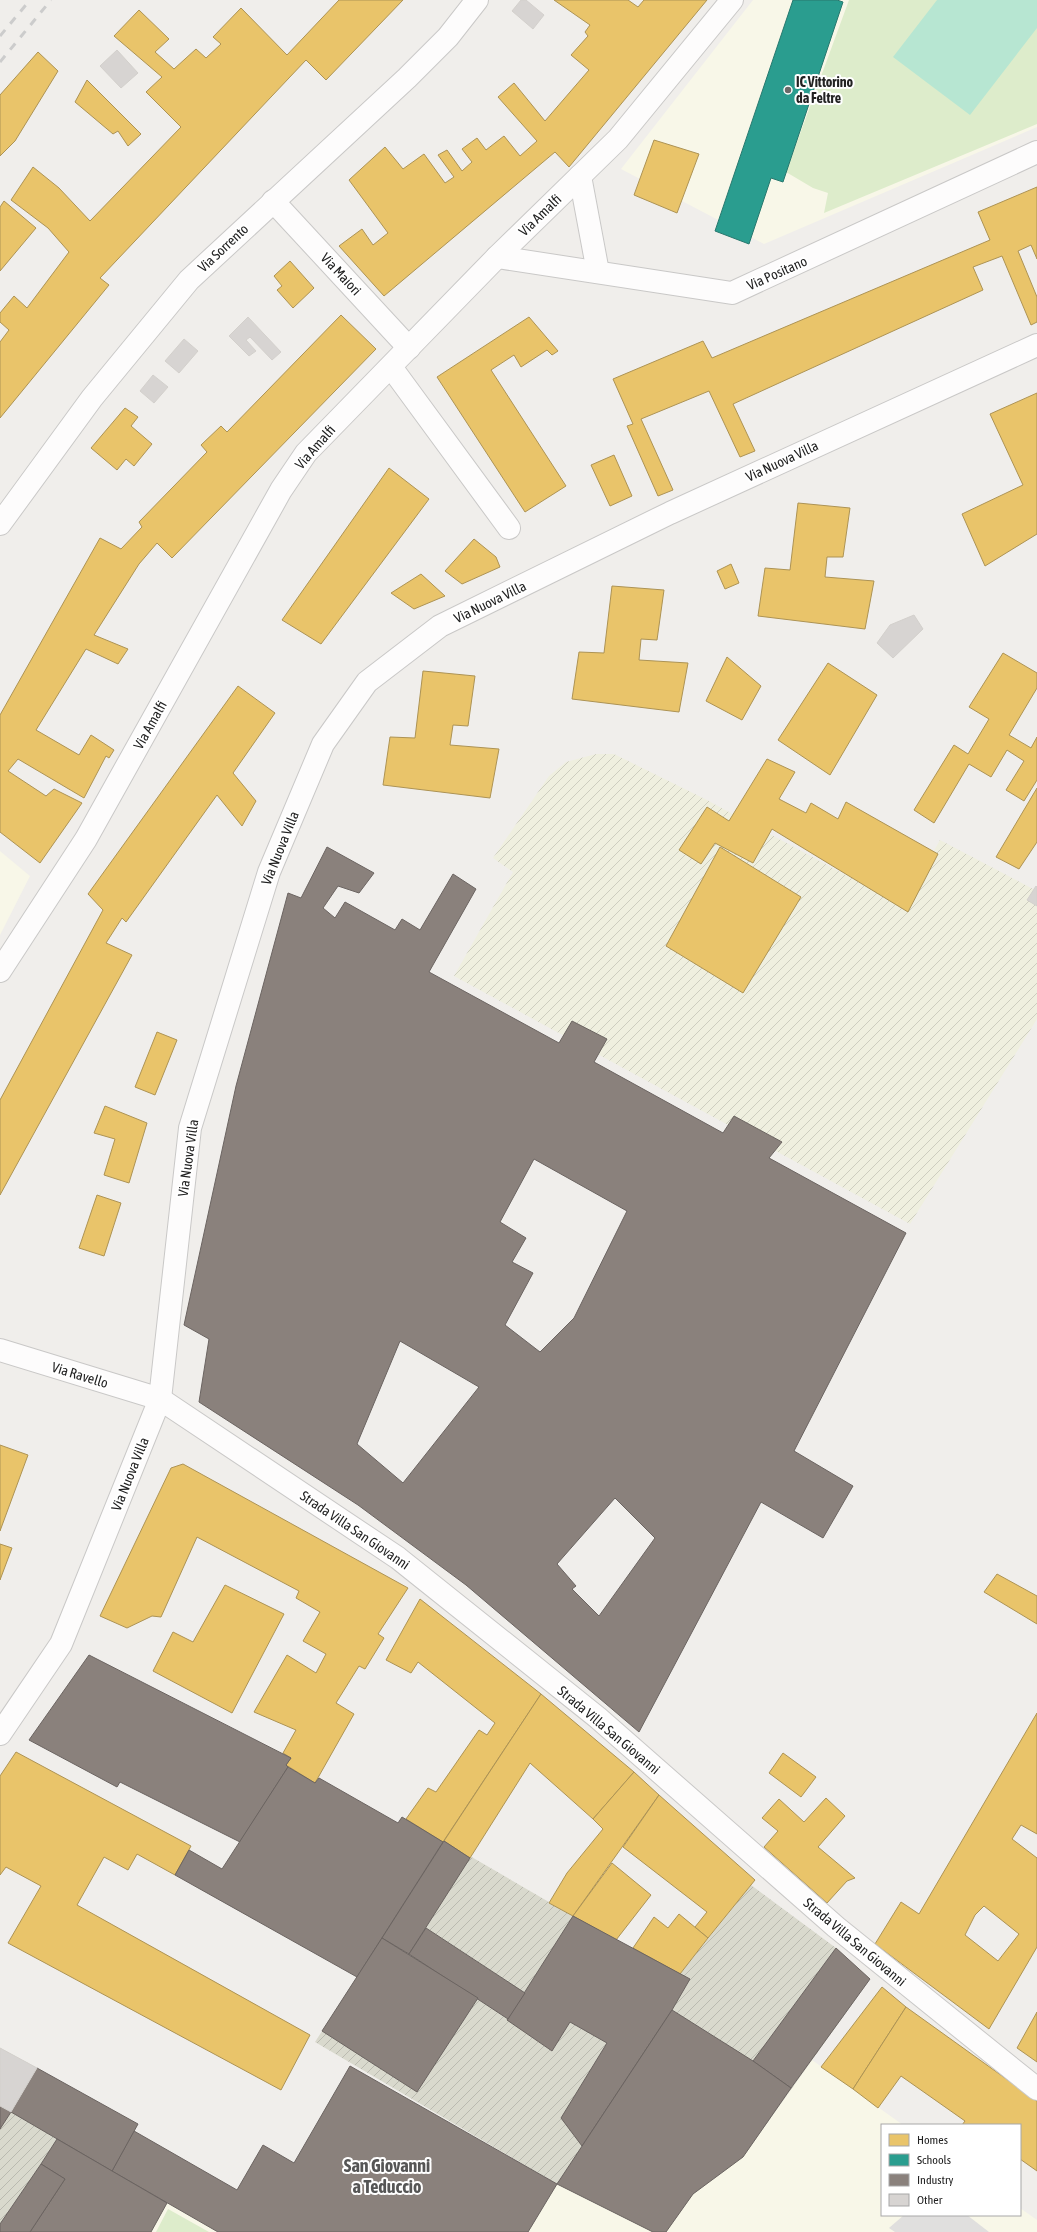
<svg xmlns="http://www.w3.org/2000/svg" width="1037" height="2232" viewBox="0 0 1037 2232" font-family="'Asap Condensed',sans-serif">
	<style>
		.education { fill: #f8f7e8 }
		.construction { fill: url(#construction-furrows) }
		.farmland { fill: url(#farmland-furrows) }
		.grass { fill: #ddeccb }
		.pitch { fill: #b7e6d2 }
		.parking { fill: #e0dfde }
		.homes { fill: #e9c46a; stroke: #ad9354; fill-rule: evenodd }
		.schools { fill: #2a9d8f; stroke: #28786e }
		.industry { fill: #8a817c; stroke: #6b6461; fill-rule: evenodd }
		.building { fill: #d7d4d2; stroke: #d3d0cc }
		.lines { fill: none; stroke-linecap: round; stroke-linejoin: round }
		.minor-casing { stroke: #c9c8c7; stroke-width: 24 }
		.minor { stroke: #fdfcfc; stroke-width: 22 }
		.rail { stroke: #ccc; stroke-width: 3; stroke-dasharray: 8 8; stroke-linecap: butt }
		.poi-dot { fill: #6a6968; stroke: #fff; stroke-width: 1.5 }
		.labels { text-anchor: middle; stroke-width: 4; stroke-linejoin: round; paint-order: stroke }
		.poi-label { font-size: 14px; font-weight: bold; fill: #222; stroke: #fff; text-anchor: start }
		.street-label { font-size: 14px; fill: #222; stroke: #fff }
		.district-label { font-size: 18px; font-weight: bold; fill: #555; stroke: #fff }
	</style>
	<defs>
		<pattern id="construction-furrows" width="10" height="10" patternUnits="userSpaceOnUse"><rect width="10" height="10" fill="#d9d9cd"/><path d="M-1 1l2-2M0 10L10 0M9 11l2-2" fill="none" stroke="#babab0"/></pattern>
		<pattern id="farmland-furrows" width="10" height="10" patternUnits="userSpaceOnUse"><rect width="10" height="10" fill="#efefdf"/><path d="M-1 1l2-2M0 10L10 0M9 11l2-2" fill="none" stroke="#cdcdbf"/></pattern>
	</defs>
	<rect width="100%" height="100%" fill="#f0eeeb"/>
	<g class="education">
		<path d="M753 0H1037V127L764 244 621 169Z"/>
		<path d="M0 851 30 876 0 935Z"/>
		<path d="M812 2060 903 2125H882V2215H1020V2208L1037 2220V2232H666L693 2194 743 2157Z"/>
		<path d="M557 2184 653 2232H528Z"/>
		<path d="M167 2203 218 2232H151Z"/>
	</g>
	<g class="construction">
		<path d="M444 1841 573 1916 680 1974 751 1885 836 1948 870 1979 743 2157 693 2194 666 2232H653L557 2184 315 2042Z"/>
		<path d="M0 2048 37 2068 12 2112 167 2203 151 2232H0Z"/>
	</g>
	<path class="farmland" d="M596 754H614L705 799 903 906 940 840 1037 891V1019L910 1224 454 976 513 872 493 858 549 776 566 762Z"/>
	<g class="grass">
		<path d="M849 0H1037V124L824 213 828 193 813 188 786 172Z"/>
		<path d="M168 2209 209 2232H156Z"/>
	</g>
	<path class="pitch" d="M937 0H1037V28L970 115 893 57Z"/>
	<path class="parking" d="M904 2215H967L989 2232H895L889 2228Z"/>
	<g class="homes">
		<path d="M339 0H403L326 80 306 60 100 278 109 285 0 418V342L9 330 0 322V313L14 296 27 308 69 252 48 228 11 200 33 167 59 188 90 221 181 127 146 92 162 77 114 36 139 10 169 39 155 52 174 69 196 49 206 58 221 44 213 37 241 8 287 55Z"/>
		<path d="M554 0H628L638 7 644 0H707L569 167 555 152 384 296 339 246 362 229 373 245 388 233 349 180 385 147 403 169 424 154 445 183 454 177 438 155 447 150 462 171 472 162 462 149 477 138 486 150 504 136 520 156 537 141 498 97 514 83 545 121 589 70 571 55 588 36 585 32 590 25Z"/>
		<path d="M38 52 58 71 15 141 0 156V95Z"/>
		<path d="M87 80 141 134 128 146 118 131 113 134 75 102Z"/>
		<path d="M654 140 699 154 677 213 634 195Z"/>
		<path d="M1037 187V259L1031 245 1018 251 1037 297V322L1031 325 1002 256 973 267 983 290 733 404 755 451 740 457 709 391 641 419 673 490 658 496 627 426 633 424 613 379 703 341 712 358 990 240 978 212Z"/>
		<path d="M4 201 36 228 0 271V207Z"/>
		<path d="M290 261 314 288 293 308 277 290 282 286 274 276Z"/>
		<path d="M341 315 376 349 172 558 157 543 139 564 94 635 128 649 118 664 86 649 36 730 79 755 91 735 114 750 109 758 106 756 84 798 18 759 8 771 46 796 54 789 82 803 40 863 0 832V715L100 538 121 549 142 527 139 522 207 452 201 445 221 426 227 432Z"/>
		<path d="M529 317 558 351 552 355 547 350 521 367 514 355 491 370 566 486 525 512 437 377Z"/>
		<path d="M1037 393V534L985 566 962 514 1023 485 990 414Z"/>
		<path d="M125 408 138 417 131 426 152 444 134 466 126 459 117 470 91 448Z"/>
		<path d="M614 455 632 496 610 506 591 465Z"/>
		<path d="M389 468 429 499 321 644 282 620Z"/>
		<path d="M798 503 850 508 843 557H827L825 577 874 581 865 629 758 616 765 568 790 570Z"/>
		<path d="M474 539 496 557 500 567 462 584 445 571Z"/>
		<path d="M731 564 739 583 725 589 717 571Z"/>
		<path d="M421 574 445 596 414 609 391 593Z"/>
		<path d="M612 586 664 590 657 640 641 639 639 660 688 663 679 712 572 699 579 652 604 653Z"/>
		<path d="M1003 653 1037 673V688L1009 735 1031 748 1037 737V780L1024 801 1006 790 1024 761 1007 750 991 777 969 764 934 823 914 810 954 745 968 754 989 719 969 707Z"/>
		<path d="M727 657 761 686 742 720 706 701Z"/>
		<path d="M828 663 877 695 830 775 778 740Z"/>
		<path d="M423 671 475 676 468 726 453 725 450 745 499 749 490 798 383 785 390 737 415 738Z"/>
		<path d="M238 686 275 713 233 773 256 801 242 826 217 795 126 922 122 918 106 943 132 955 0 1195V1100L103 910 88 894Z"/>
		<path d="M767 759 795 772 779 799 806 813 811 803 838 819 846 802 938 854 908 912 772 829 753 863 715 843 701 864 679 850 707 807 729 821Z"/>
		<path d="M1037 788V842L1019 869 996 857Z"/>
		<path d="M720 847 801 897 743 993 666 946Z"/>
		<path d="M157 1032 177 1040 155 1095 135 1087Z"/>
		<path d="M105 1106 147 1123 129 1183 104 1175 115 1139 94 1133Z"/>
		<path d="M97 1195 121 1203 104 1256 79 1248Z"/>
		<path d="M0 1445 28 1455 0 1531Z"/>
		<path d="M183 1464 408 1588 378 1634 384 1638 365 1669 359 1666 336 1703 354 1714 315 1783 286 1765 291 1758 283 1753 296 1730 254 1712 287 1655 316 1673 326 1654 303 1641 320 1612 296 1598 299 1591 197 1537 161 1617 152 1616 127 1628 100 1616 171 1468Z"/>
		<path d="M0 1544 12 1548 0 1580Z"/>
		<path d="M997 1574 1037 1596V1624L984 1592Z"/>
		<path d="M225 1585 284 1614 232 1713 153 1671 173 1632 193 1642Z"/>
		<path d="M420 1599 541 1694 443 1842 406 1819 428 1788 436 1792 479 1730 487 1735 495 1723 418 1662 411 1673 386 1660Z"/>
		<path d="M541 1694 634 1772 593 1819 530 1763 470 1858 444 1841Z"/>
		<path d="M1037 1713V1834L1021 1825 1012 1839 1037 1858V1947L989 2029 875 1944 901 1902 919 1914ZM984 1906 1019 1934 998 1961 965 1935 975 1915Z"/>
		<path d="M16 1752 191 1846 175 1875 137 1854 128 1870 104 1857 77 1905 310 2035 281 2090 8 1943 41 1886 6 1867 0 1875V1776Z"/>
		<path d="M783 1753 816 1777 801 1797 769 1773Z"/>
		<path d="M634 1772 659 1795 573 1916 549 1903 567 1873 603 1829 593 1819Z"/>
		<path d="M659 1795 755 1880 708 1938 695 1927 707 1912 623 1847Z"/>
		<path d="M826 1798 845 1816 818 1847 855 1878 847 1881 827 1903 764 1847 778 1831 762 1818 779 1799 804 1822Z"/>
		<path d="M612 1863 651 1895 616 1940 573 1916Z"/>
		<path d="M679 1914 708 1938 680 1974 633 1948 654 1917 668 1928Z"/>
		<path d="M882 1987 906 2007 853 2089 821 2067Z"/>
		<path d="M906 2007 1037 2101V2171L1020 2159V2125H962L965 2121 901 2076 878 2108 853 2089Z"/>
		<path d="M1037 2012V2062L1017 2048Z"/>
	</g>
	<path class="schools" d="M793 0H837L843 2 783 182 771 178 749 244 715 231Z"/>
	<g class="industry">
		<path d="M327 847 374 873 359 893 338 886 323 908 335 918 345 902 395 930 402 919 420 930 453 874 476 889 429 972 559 1043 572 1021 607 1039 594 1062 723 1133 734 1116 782 1142 769 1158 906 1233 794 1451 853 1486 823 1538 761 1502 639 1732 466 1585 358 1505 199 1402 209 1339 184 1325 236 1086 288 893 301 898ZM534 1159 627 1211 574 1318 540 1352 505 1325 533 1273 512 1262 526 1238 500 1222ZM400 1341 479 1387 403 1483 357 1444ZM615 1498 655 1538 599 1616 572 1589 576 1586 557 1564Z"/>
		<path d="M89 1655 291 1758 286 1765 288 1767 240 1842 120 1782 117 1787 29 1740Z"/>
		<path d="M288 1767 315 1783 319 1778 398 1823 402 1817 443 1842 357 1977 175 1875 189 1850 222 1869Z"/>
		<path d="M444 1841 470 1858 409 1954 382 1938Z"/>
		<path d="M573 1916 690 1979 672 2010 582 2146 561 2118 607 2043 570 2022 552 2051 507 2020Z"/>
		<path d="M426 1928 525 1993 508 2019 409 1954Z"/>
		<path d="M382 1938 478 1998 417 2092 322 2031Z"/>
		<path d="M836 1948 870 1979 791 2088 753 2061Z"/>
		<path d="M672 2010 753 2061 791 2088 743 2157 693 2194 666 2232H653L557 2184Z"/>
		<path d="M350 2066 557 2184 528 2232H218L112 2171 134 2131 237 2190 263 2145 294 2163Z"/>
		<path d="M37 2068 138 2124 112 2171 11 2112Z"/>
		<path d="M0 2106 11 2112 0 2129Z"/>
		<path d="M57 2139 167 2203 151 2232H30L65 2179 41 2164Z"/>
		<path d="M41 2164 65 2179 30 2232H0V2224Z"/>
	</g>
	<g class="building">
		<path d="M521 0H526L544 15 533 29 512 11Z"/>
		<path d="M117 50 138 73 121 88 100 66Z"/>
		<path d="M248 317 281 352 272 360 250 337 246 340 256 351 249 356 229 336Z"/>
		<path d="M184 339 198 351 179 373 165 361Z"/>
		<path d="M153 375 168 387 154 403 140 391Z"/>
		<path d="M914 615 923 629 893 658 877 643 890 625Z"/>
		<path d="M1036 886 1037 887V906L1027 900Z"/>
		<path d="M0 2048 37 2068 11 2112 0 2106Z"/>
	</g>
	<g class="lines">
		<g class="minor-casing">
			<g id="minor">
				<path d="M580 176 598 272"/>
				<path d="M273 201 409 348"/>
				<path d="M497 257 732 293 1037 152"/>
				<path d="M391 367 509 528"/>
				<path d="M0 524 92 398 189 280 407 78 448 37 477 0"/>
				<path d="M0 971 86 839 281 490 306 453 497 257 618 139 732 0"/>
				<path d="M0 1350 160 1399 398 1558 597 1717 836 1927 1037 2089"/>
				<path d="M0 1734 61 1644 160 1399 190 1128 269 872 323 744 367 682 440 626 670 513 1037 345"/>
			</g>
		</g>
		<use href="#minor" class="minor"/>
		<g class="rail">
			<path d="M0 36 30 0"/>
			<path d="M0 62 51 0"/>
		</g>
	</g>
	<circle class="poi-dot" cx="788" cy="90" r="4"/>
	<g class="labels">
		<g class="poi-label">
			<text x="796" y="87">IC Vittorino<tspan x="796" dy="16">da Feltre</tspan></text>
		</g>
		<g class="street-label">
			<text transform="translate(540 215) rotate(-44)" y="5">Via Amalfi</text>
			<text transform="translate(223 248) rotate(-43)" y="5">Via Sorrento</text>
			<text transform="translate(777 273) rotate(-24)" y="5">Via Positano</text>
			<text transform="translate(341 274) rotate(47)" y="5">Via Maiori</text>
			<text transform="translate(315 447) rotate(-49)" y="5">Via Amalfi</text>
			<text transform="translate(782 461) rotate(-25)" y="5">Via Nuova Villa</text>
			<text transform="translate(490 602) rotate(-26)" y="5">Via Nuova Villa</text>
			<text transform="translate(150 725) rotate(-61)" y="5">Via Amalfi</text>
			<text transform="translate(280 848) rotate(-68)" y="5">Via Nuova Villa</text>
			<text transform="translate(188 1158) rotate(-82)" y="5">Via Nuova Villa</text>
			<text transform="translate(80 1375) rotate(17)" y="5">Via Ravello</text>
			<text transform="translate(130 1474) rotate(-68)" y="5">Via Nuova Villa</text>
			<text transform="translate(355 1530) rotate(34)" y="5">Strada Villa San Giovanni</text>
			<text transform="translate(609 1730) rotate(40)" y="5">Strada Villa San Giovanni</text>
			<text transform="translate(855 1942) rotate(40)" y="5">Strada Villa San Giovanni</text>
		</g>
		<g class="district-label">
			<text x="387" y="2172">San Giovanni<tspan x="387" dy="21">a Teduccio</tspan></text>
		</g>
	</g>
	<rect x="881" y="2124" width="140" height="92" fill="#ffffff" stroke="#a7a7a7"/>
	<rect x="889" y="2134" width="20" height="12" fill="#e9c46a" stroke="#a7a7a7"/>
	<text x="917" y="2144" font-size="12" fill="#222222">Homes</text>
	<rect x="889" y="2154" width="20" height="12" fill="#2a9d8f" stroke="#a7a7a7"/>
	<text x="917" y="2164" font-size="12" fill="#222222">Schools</text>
	<rect x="889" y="2174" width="20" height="12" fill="#8a817c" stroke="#a7a7a7"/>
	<text x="917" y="2184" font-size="12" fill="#222222">Industry</text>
	<rect x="889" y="2194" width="20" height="12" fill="#d7d4d2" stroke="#a7a7a7"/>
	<text x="917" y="2204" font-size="12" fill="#222222">Other</text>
</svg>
